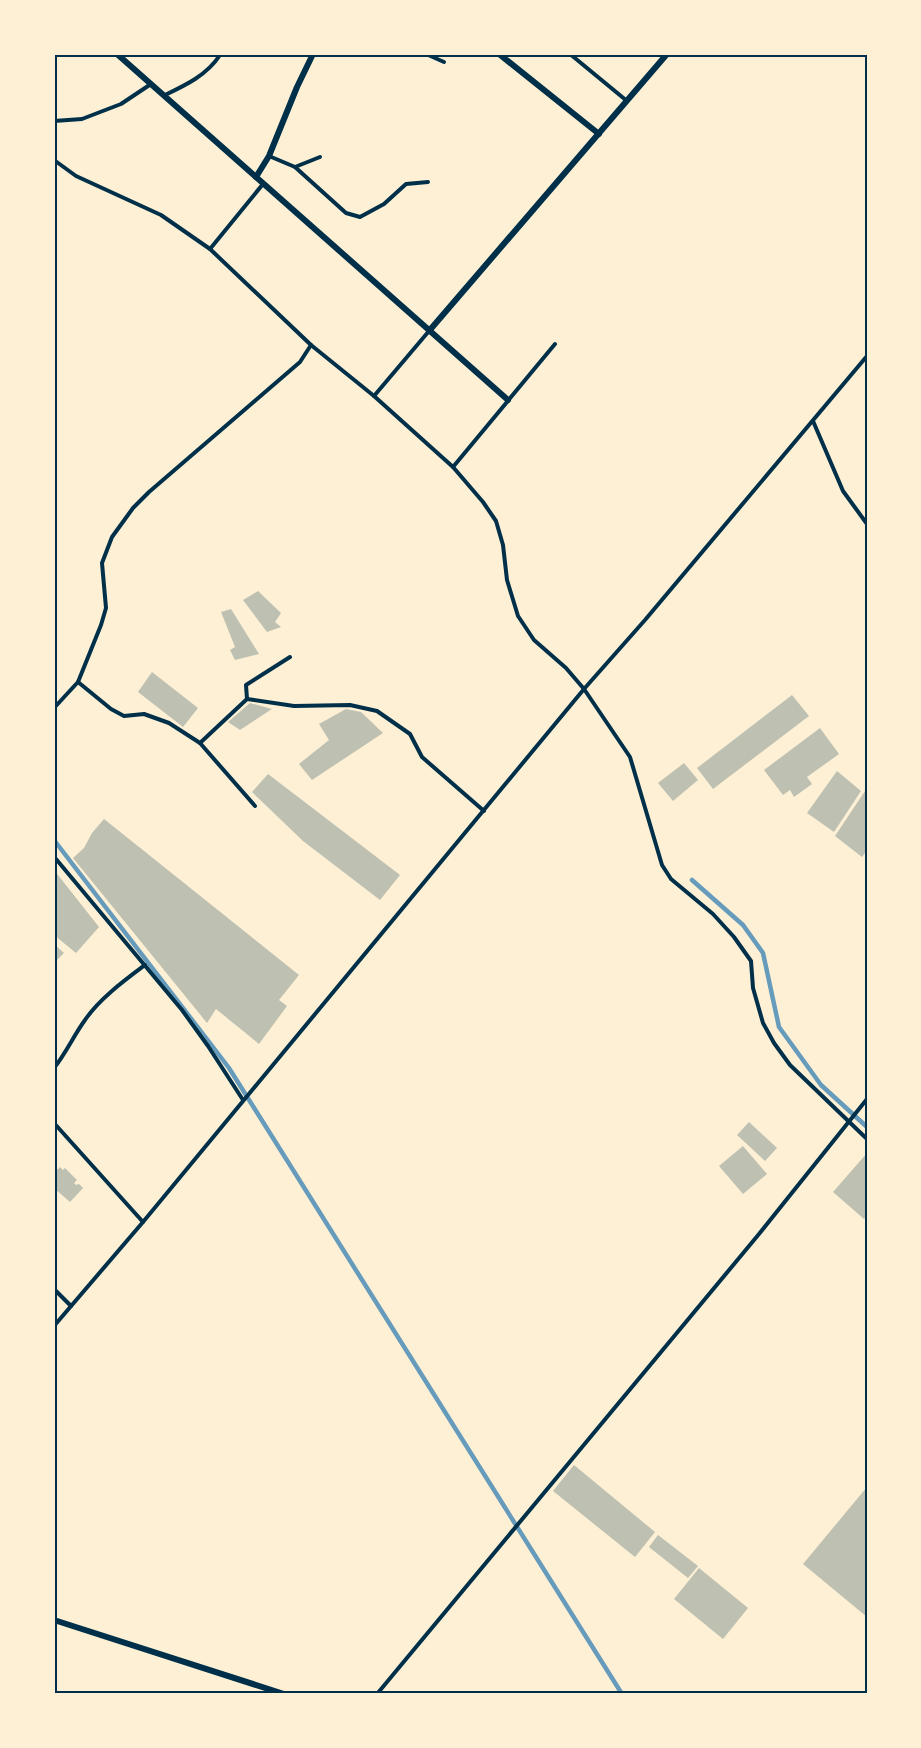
<svg xmlns="http://www.w3.org/2000/svg" width="921" height="1748" viewBox="0 0 921 1748" font-family="Mulish,sans-serif">
	<style>
		.lines { fill: none; stroke-linecap: round; stroke-linejoin: round }
		.stream { stroke: #669bbc; stroke-width: 4.5 }
		.building { fill: #bec0b2 }
		.service { stroke: #003049; stroke-width: 4 }
		.minor { stroke: #003049; stroke-width: 6 }
		.neatline { fill: none; stroke: #003049; stroke-width: 2 }
	</style>
	<rect width="100%" height="100%" fill="#fdf0d5"/>
	<g class="lines">
		<g class="stream">
			<path d="M54 840 229 1068 622 1694"/>
			<path d="M692 880 743 925 763 953 779 1027 821 1085 867 1127"/>
		</g>
	</g>
	<g class="building">
		<path d="M258 591 281 613 275 622 281 627 267 632 243 600Z"/>
		<path d="M231 609 259 654 235 660 230 650 235 647 221 612Z"/>
		<path d="M152 672 198 708 183 727 138 692Z"/>
		<path d="M792 695 809 716 713 789 697 768Z"/>
		<path d="M250 703 272 709 240 730 228 722Z"/>
		<path d="M346 709 361 712 383 733 312 780 299 764 329 740 319 724Z"/>
		<path d="M820 728 839 754 807 777 812 784 794 797 790 790 783 795 764 770Z"/>
		<path d="M684 763 698 780 673 801 658 783Z"/>
		<path d="M837 771 861 791 834 832 807 813Z"/>
		<path d="M268 774 400 875 380 900 303 841 252 792Z"/>
		<path d="M865 791 867 793V850L862 857 835 836Z"/>
		<path d="M104 819 299 975 279 1000 287 1006 259 1044 216 1009 207 1023 73 858 84 848 92 833Z"/>
		<path d="M54 870 99 927 76 953 54 935Z"/>
		<path d="M54 944 64 953 54 963Z"/>
		<path d="M749 1122 777 1148 765 1161 737 1135Z"/>
		<path d="M743 1146 767 1174 743 1194 719 1166Z"/>
		<path d="M867 1153V1216L864 1219 833 1192Z"/>
		<path d="M60 1167 63 1170 65 1168 77 1180 74 1183 76 1185 79 1184 83 1188 70 1202 54 1188V1173Z"/>
		<path d="M574 1465 655 1532 635 1557 553 1491Z"/>
		<path d="M867 1487V1617L803 1564Z"/>
		<path d="M658 1535 698 1566 688 1578 649 1547Z"/>
		<path d="M699 1568 748 1608 723 1639 674 1599Z"/>
	</g>
	<g class="lines">
		<g class="service">
			<path d="M347 54H352"/>
			<path d="M426 54 444 62"/>
			<path d="M570 54 627 101"/>
			<path d="M165 95C186 85 207 75 220 55L219 54"/>
			<path d="M54 121 82 119 121 104 151 84"/>
			<path d="M269 156 295 167 320 157"/>
			<path d="M54 160 76 176 161 215 210 249 311 345 374 396 453 467 483 502 496 521 503 545 507 580 518 616 534 640 566 668 584 689 630 757 662 865 671 879 713 914 734 937 751 961 753 988 763 1023 774 1043 790 1065 867 1139"/>
			<path d="M295 167 346 213 360 217 384 204 406 184 428 182"/>
			<path d="M210 249 263 184"/>
			<path d="M374 396 429 331"/>
			<path d="M813 421 843 491 867 524"/>
			<path d="M453 467 555 344"/>
			<path d="M78 682 111 709 124 716 144 714 169 723 200 743 247 699 294 706 350 705 377 711 410 734 422 757 484 811"/>
			<path d="M247 699 246 685 290 657"/>
			<path d="M54 708 78 682 101 625 106 608 102 563 112 537 133 508 149 492 300 362 311 345"/>
			<path d="M200 743 255 806"/>
			<path d="M56 859 182 1010 208 1046 243 1100"/>
			<path d="M54 1068C66 1053 74 1035 85 1020 99 999 125 980 145 965"/>
			<path d="M54 1123 143 1222"/>
			<path d="M54 1289 71 1306"/>
			<path d="M54 1326 143 1222 584 689 645 620 867 356"/>
			<path d="M377 1694 759 1234 867 1099"/>
		</g>
		<g class="minor">
			<path d="M117 54 508 400"/>
			<path d="M499 54 599 134"/>
			<path d="M256 177 269 156 297 87 313 54"/>
			<path d="M429 331 667 54"/>
			<path d="M54 1620 284 1694"/>
		</g>
	</g>
	<rect width="921" height="1748" fill="none" stroke="#fdf0d5" stroke-width="111"/>
	<rect x="56" y="56" width="810" height="1636" class="neatline"/>
</svg>
